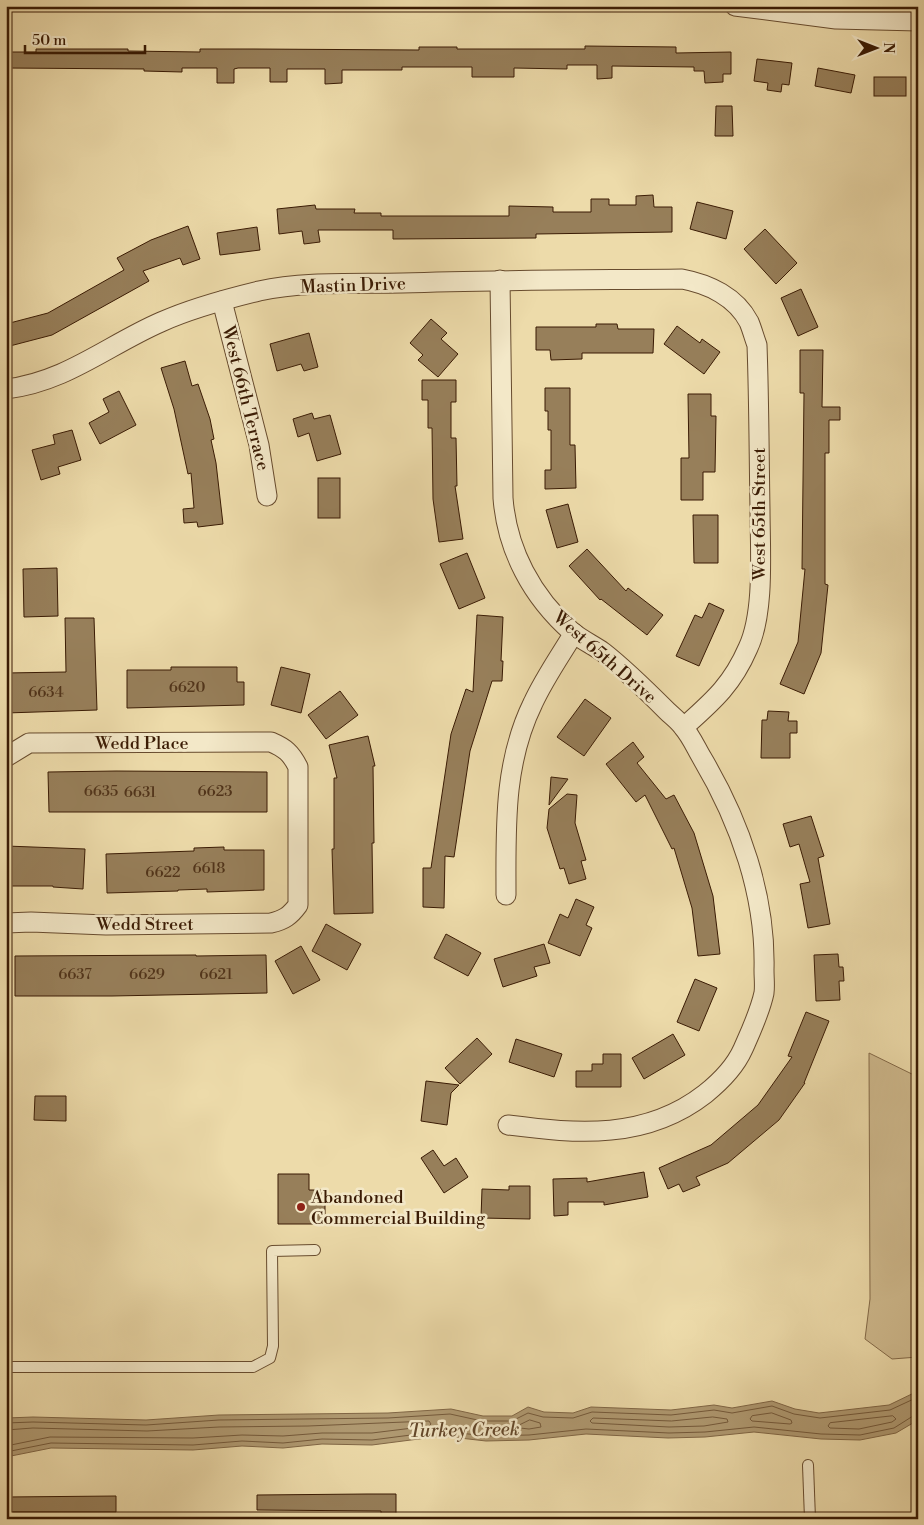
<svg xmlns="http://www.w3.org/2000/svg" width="924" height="1525" viewBox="0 0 924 1525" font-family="'Libre Bodoni',serif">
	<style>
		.green { fill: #cfba8e; stroke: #846a49 }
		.water { fill: #b09a72; stroke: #816746 }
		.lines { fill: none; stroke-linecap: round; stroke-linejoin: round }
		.shore { stroke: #755a3b; stroke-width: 1 }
		.building { fill: #977f5a; stroke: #3a1b04 }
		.lane-casing { stroke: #674b2e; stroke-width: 12 }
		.street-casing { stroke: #674b2e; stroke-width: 21 }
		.lane { stroke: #f3e8c8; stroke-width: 10 }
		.street { stroke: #f3e8c8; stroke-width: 19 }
		.poi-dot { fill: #8f2418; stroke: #f3e8c8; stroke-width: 2 }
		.labels { text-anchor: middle; stroke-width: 5; stroke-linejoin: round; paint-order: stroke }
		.number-label { font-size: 15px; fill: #51341a }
		.street-label { font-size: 18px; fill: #3a1b04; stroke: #f3e8c8 }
		.poi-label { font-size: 18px; fill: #3a1b04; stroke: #f3e8c8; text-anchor: start }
		.water-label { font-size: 19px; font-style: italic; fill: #63472a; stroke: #f3e8c8 }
	</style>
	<rect width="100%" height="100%" fill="#eddbaa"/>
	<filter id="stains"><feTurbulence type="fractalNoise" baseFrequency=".004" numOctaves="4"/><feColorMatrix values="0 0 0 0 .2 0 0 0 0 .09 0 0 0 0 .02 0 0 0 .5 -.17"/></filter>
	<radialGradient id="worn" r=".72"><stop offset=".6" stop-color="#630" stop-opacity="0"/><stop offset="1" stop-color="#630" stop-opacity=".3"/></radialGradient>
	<path class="green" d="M869 1053 918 1077V1357L892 1359 865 1339 870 1299Z"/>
	<path class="water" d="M918 1391V1420L896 1433 860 1440 821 1439 754 1432 705 1437 668 1438 586 1434 529 1440 486 1441 442 1436 372 1445 322 1444 283 1448 242 1446 193 1450 51 1448 6 1457V1418L33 1417 146 1420 219 1415 388 1413 451 1409 483 1416H512L528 1407 544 1412 573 1413 591 1407 671 1410 714 1405 732 1408 772 1401 795 1409 819 1413 889 1405Z"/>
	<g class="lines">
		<g class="shore">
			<path d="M772 1413 791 1420 792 1423 790 1424 752 1421 750 1419 752 1416Z"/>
			<path d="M893 1416 896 1419 892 1422 859 1429 830 1428 828 1426 830 1423Z"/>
			<path d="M713 1417 727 1419 728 1422 704 1426 669 1427 592 1423 590 1421 593 1418 671 1421Z"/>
			<path d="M530 1420 540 1423 541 1427 529 1429 520 1428V1425Z"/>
			<path d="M6 1423 33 1422 146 1425 219 1420 388 1418 450 1414 482 1421H512L528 1413 543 1417 573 1418 592 1412 671 1415 714 1410 732 1413 772 1406 794 1414 820 1418 890 1410 918 1397"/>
			<path d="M6 1430 33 1428 147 1431 219 1427 308 1426 429 1421 431 1424 429 1426 372 1433H322L283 1436 242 1435 193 1438 50 1437 6 1446"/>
			<path d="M6 1452 51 1443 193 1445 242 1441 283 1443 322 1439 372 1440 442 1431 486 1436 529 1435 586 1429 669 1433 705 1432 754 1427 821 1434 860 1435 894 1428 913 1416H918"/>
		</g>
	</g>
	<g class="building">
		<path d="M585 46 676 47V53L731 52V74H723V82L705 83 704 71H694V67L612 66V78L597 79V65H567V69L514 68V77H472V67H402V70H342V83L325 84V69H287V82H270V68H238L234 69V83H217V68H182V72L144 71V69L6 68V52H36V49H128V51L200 52V49H253L419 50V47H457V49H585Z"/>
		<path d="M757 59 792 63 789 85 782 84 781 92 767 90 768 83 754 81Z"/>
		<path d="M818 68 855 75 851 93 815 86Z"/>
		<rect x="874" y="77" width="32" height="19"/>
		<path d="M716 106H732L733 136H715Z"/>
		<path d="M653 195 654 207H672V232L536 234V238L393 239V230H318L320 242 304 244 302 231 279 234 277 209 315 205 316 209H355L354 213H381V216H509V206L553 207V212H591V199H609V205H636V196Z"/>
		<path d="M697 202 733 211 726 239 690 229Z"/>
		<path d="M188 226 200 259 183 265 180 258 143 271 149 281 52 335 6 347V324L48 313 124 270 117 258 151 240Z"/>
		<path d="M257 227 260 250 220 255 217 233Z"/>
		<path d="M765 229 797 263 776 284 744 249Z"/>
		<path d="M801 289 818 327 798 336 781 298Z"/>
		<path d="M431 319 447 333 441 339 458 354 438 377 418 360 423 355 410 343Z"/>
		<path d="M596 324H617L618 329H654L653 353H582V359L551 360 550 350H536V327H596Z"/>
		<path d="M677 326 700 343 702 339 720 352 704 374 664 344Z"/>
		<path d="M309 333 318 367 304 371 301 364 277 371 270 344Z"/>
		<path d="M800 350H823L822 407H840V420H829V453H825V584L828 585 821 653 804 694 780 684 798 642 805 569H802L804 393H800Z"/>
		<path d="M185 361 192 386 198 384 210 419 214 439 211 440 216 463 223 524 198 527 197 522 184 523 183 509 194 508 191 473 188 474 174 409 161 368Z"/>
		<path d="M422 380H456V402H451V438H456L457 486H455L463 539 439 542 433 499 432 428H428V400H422Z"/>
		<path d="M545 388H570V445H575L576 488 545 489V470H551V430H548V411H545Z"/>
		<path d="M119 391 136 425 100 444 89 423 109 412 103 399Z"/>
		<path d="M688 394H711V416H716L715 472H703V500H681V458H689Z"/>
		<path d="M312 413 314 419 330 415 341 454 317 461 309 433 298 437 293 419Z"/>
		<path d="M72 430 81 460 58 467 60 474 41 480 32 450 55 444 53 435Z"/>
		<rect x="318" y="478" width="22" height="40"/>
		<path d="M568 504 578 542 557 548 546 510Z"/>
		<path d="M693 515H718V563H694Z"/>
		<path d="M587 549 626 591 628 588 663 615 647 635 601 599 600 600 569 566Z"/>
		<path d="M467 553 485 598 459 609 440 564Z"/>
		<path d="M57 568 58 616 24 617 23 569Z"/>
		<path d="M709 603 724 610 699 666 676 656 695 615 702 618Z"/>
		<path d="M477 615 503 617 501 661H503L502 681H492L470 751 454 857 445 856 444 908 423 907V868H431L451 734 466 689 473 692Z"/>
		<path d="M65 618H94L97 710 6 713V673L66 672Z"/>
		<path d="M171 667H237V682H244V705L127 708V670H171Z"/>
		<path d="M281 667 310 674 301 713 271 705Z"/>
		<path d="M340 691 358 715 326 739 308 715Z"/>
		<path d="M585 699 611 718 584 756 557 737Z"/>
		<path d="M768 711 789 712 788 721H797V733H790V758H761L762 720H767Z"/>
		<path d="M368 736 375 766H373L374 843H372L373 913 334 914 332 849H334V778H337L329 745Z"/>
		<path d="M633 742 644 757 637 763 666 799 674 795 694 833 713 896 720 954 698 956 692 908 674 848 672 849 645 795 636 802 606 764Z"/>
		<path d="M116 771 267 772V812H49L48 772Z"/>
		<path d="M551 777 568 779 549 805Z"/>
		<path d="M567 794 577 795 575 823 586 860 581 861 586 879 569 884 564 868 560 869 547 828 549 809Z"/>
		<path d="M811 816 824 856 818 858 830 924 808 928 800 884 810 882 799 844 790 847 783 824Z"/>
		<path d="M6 846 85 849 83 889 53 887V886H6Z"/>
		<path d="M224 847V850H264V890L207 892V889L178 890V891L107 893 106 854 194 851V848Z"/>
		<path d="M576 899 594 907 586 925 592 928 580 956 548 943 560 914 568 918Z"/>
		<path d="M326 924 361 944 347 970 312 951Z"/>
		<path d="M446 934 481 953 468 976 434 958Z"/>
		<path d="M544 944 550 963 534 967 537 976 503 987 494 959Z"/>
		<path d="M301 946 320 980 293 994 275 961Z"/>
		<path d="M838 954 839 967H843L844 981H839L840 1000 816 1001 814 955Z"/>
		<path d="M196 955V956L266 955 267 993 112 996H15V956Z"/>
		<path d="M695 979 717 988 699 1031 677 1022Z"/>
		<path d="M806 1012 829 1021 804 1083H805L779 1120 728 1163 696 1177 700 1185 683 1192 679 1184 668 1189 659 1168 711 1145 758 1105 792 1057 788 1056Z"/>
		<path d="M673 1034 685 1055 644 1079 632 1058Z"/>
		<path d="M477 1038 492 1054 460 1084 445 1068Z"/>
		<path d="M516 1039 562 1054 554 1077 509 1062Z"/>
		<path d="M603 1054H621V1087H576V1071H592V1064H603Z"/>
		<path d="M426 1081 459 1085 451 1093 447 1125 421 1121Z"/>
		<path d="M35 1096H66V1121L34 1120Z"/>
		<path d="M433 1150 444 1166 456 1158 468 1177 444 1193 421 1158Z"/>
		<path d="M644 1172 648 1197 604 1205V1202H568V1215L554 1216 553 1179 587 1178V1182Z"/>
		<path d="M278 1174H309V1190H325V1224H278Z"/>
		<path d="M509 1186H530V1219L481 1218 482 1189 509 1190Z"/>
		<path d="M367 1494H396V1519H381V1511L257 1510V1495Z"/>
		<path d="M116 1496V1512H6V1497Z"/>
	</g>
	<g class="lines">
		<g class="lane-casing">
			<g id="lane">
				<path d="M6 1367H253L270 1358 273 1346 272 1251 315 1250"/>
				<path d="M808 1465 810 1519"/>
			</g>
		</g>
		<g class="street-casing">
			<g id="street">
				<path d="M735 6 836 19 918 21"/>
				<path d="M500 280 503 498C507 550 532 597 572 632 582 640 593 645 603 652 626 670 646 690 667 711 672 716 679 721 683 727 691 736 696 748 702 758 740 822 766 896 764 970 764 978 765 986 764 993 760 1012 751 1031 743 1049 735 1067 720 1082 705 1094 646 1140 578 1134 508 1125"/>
				<path d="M222 301 259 445 267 496"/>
				<path d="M6 389C66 382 108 345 161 322 192 308 226 299 259 291 305 281 355 284 402 283 495 280 588 280 682 279 709 284 736 297 749 322 752 329 754 337 757 345 759 399 759 454 760 509 760 549 765 612 748 648 732 685 713 701 684 727"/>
				<path d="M6 757 29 743 271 742C285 748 291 753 298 767V905C290 916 284 920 271 923L106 925 31 922 6 923"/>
				<path d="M506 895C506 829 503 764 533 703 544 679 560 656 574 633"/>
			</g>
		</g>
		<use href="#lane" class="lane"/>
		<use href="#street" class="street"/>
	</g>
	<circle class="poi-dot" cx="301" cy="1207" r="5"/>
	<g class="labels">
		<g class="number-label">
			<text x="187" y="692">6620</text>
			<text x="46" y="697">6634</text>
			<text x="101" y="796">6635</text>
			<text x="215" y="796">6623</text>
			<text x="140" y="797">6631</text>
			<text x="209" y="873">6618</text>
			<text x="163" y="877">6622</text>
			<text x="75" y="979">6637</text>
			<text x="147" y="979">6629</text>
			<text x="216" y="979">6621</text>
		</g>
		<g class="street-label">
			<text transform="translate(353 285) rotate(-2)" y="6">Mastin Drive</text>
			<text transform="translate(246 398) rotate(76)" y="6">West 66th Terrace</text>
			<text transform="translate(759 514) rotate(-90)" y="6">West 65th Street</text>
			<text transform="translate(605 657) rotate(41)" y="6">West 65th Drive</text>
			<text x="142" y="749">Wedd Place</text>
			<text x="145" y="930">Wedd Street</text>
		</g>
		<g class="poi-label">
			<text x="311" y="1203">Abandoned<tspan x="311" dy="21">Commercial Building</tspan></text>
		</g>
		<g class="water-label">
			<text transform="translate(464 1429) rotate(-1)" y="7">Turkey Creek</text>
		</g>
	</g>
	<rect width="924" height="1525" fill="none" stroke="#eddbaa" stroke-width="25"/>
	<rect x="8" y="8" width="909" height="1510" fill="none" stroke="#3a1b04" stroke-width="2.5"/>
	<rect x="12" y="12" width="899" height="1500" fill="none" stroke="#3a1b04"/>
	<g transform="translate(876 48) rotate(90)" stroke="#f3e8c8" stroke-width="4" paint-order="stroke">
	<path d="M0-4L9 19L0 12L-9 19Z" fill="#3a1b04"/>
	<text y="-8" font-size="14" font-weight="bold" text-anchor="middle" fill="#3a1b04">N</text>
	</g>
	<path d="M25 45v8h120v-8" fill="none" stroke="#3a1b04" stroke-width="2.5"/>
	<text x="32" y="45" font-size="15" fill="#3a1b04" stroke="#f3e8c8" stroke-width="4" paint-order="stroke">50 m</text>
	<rect width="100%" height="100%" filter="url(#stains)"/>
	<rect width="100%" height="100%" fill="url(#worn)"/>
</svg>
